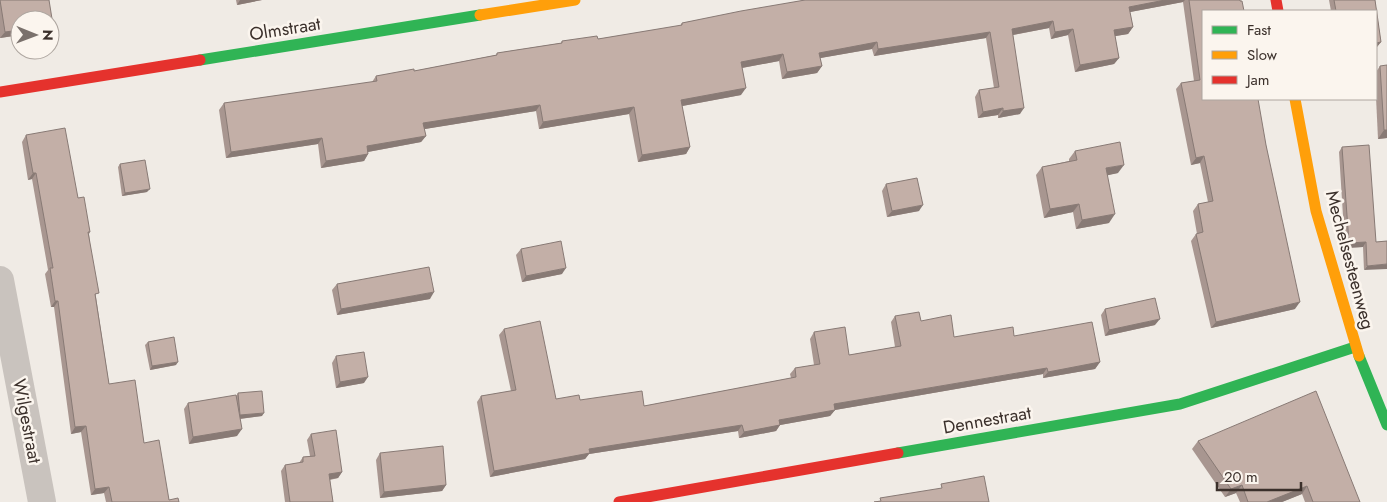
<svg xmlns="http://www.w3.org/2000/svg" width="1387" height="502" viewBox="0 0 1387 502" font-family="Jost,sans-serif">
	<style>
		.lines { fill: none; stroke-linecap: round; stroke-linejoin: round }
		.street { stroke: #c9c3be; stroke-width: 28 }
		.fast { stroke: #30b455; stroke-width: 11 }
		.slow { stroke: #ff9f0a; stroke-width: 11 }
		.jam { stroke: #e5322d; stroke-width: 11 }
		.wall { fill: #a89690 }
		.shaded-wall { fill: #887a75 }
		.building { fill: #c3afa7; stroke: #887a75 }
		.labels { text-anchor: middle; stroke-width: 5; stroke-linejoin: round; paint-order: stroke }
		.street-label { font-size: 18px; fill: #3b302b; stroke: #fbf5ee }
	</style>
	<rect width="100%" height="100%" fill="#f0ebe5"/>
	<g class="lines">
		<path class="street" d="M0 280 42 502"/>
		<g class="fast">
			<path d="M200 60 480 15"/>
			<path d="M1359 356 1387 425"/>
			<path d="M898 453 1180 404 1355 347"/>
		</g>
		<g class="slow">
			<path d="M480 15 575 0"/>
			<path d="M1295 99 1316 211 1359 356"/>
		</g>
		<g class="jam">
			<path d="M1276 0 1278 11"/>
			<path d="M0 92 200 60"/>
			<path d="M619 502 898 453"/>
		</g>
	</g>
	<g class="wall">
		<path d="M0 0 20 20V35L0 38Z"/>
		<path d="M236 0H262L237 5Z"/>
		<path d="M805 0H1240L1203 11 1266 145 1295 309 1211 328 1191 241 1196 234H1197L1193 211 1198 204 1208 202 1200 163 1191 165 1176 89 1181 83 1194 81 1183 2 1130 12 1133 27 1128 34 1115 36 1119 58 1114 64 1075 72 1068 35 1051 39 1049 28 1013 35 1020 114 998 118V115L978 118 975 97 979 90 994 88 986 38 874 56 872 49 820 58 822 66 817 73 782 79 779 61 742 68 741 95 682 106 690 147 686 154 638 162 629 114 539 129 536 111 424 129 426 136 421 142 368 152V154L364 161 321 168 318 144 226 158 219 110 224 103 372 82 376 76 414 71 496 55 497 53 561 43 562 41 598 39 680 26 682 23Z"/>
		<path d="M1329 0H1375L1381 42 1376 48V11H1331Z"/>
		<path d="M1380 66 1387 138 1378 139 1376 97V72Z"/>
		<path d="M26 135 78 198 90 232 89 234 96 297 109 384 144 443 169 500 179 502H106L104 493 91 495 81 432 71 434 54 307H51L45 274 48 270 32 179 28 180 22 142Z"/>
		<path d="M1342 147 1376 242 1387 241 1364 270 1363 247 1345 248 1339 152Z"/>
		<path d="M1075 151 1118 173 1107 175 1109 223 1076 229 1073 212 1044 218 1036 175 1042 167 1069 161V159Z"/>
		<path d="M120 164 147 192 122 196 118 167Z"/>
		<path d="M886 184 919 211 887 217 882 191Z"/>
		<path d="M521 249 562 274 522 282 516 255Z"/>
		<path d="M337 284 430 299 337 315 332 290Z"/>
		<path d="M1105 309 1155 325 1105 336 1101 315Z"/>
		<path d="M895 316 921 321 954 337 1014 336 1100 362 1095 369 1043 378V374L835 410 830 416 780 425 776 431 739 438 738 431 589 454 585 459 490 477 477 402 481 396 511 391 499 335 504 329 556 399 644 406 791 378 790 374 795 368 814 365 810 339 814 332 849 355 895 347 891 322Z"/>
		<path d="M148 342 176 365 150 370 145 345Z"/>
		<path d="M336 356 364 383 336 388 332 363Z"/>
		<path d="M238 393 262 416 240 419 237 436 189 444 184 409 188 403 236 396Z"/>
		<path d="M311 434 342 472 338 478 330 480 333 502H285L281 471 285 465 299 463 303 457 310 456 307 440Z"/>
		<path d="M1198 441 1360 502H1305L1302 494 1282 502H1240L1236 493 1225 497 1192 449Z"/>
		<path d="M380 453 446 485 442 491 380 498 376 460Z"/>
	</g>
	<g class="shaded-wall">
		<path d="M240 0H262L237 5Z"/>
		<path d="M1165 0H1185L1183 2 1125 13 1129 7Z"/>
		<path d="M1053 21 1049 28 1007 36 1012 29Z"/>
		<path d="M1133 27 1128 34 1110 37 1114 30Z"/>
		<path d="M1073 29 1068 35 1051 39 1055 32Z"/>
		<path d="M20 30V35L0 38 5 32Z"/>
		<path d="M990 32 986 38 874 56 878 49Z"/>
		<path d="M877 42 872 49 815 59 819 53Z"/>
		<path d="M1381 42 1376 48V43Z"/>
		<path d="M783 54 779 61 736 69 741 62Z"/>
		<path d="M1119 58 1114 64 1075 72 1080 65Z"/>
		<path d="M822 66 817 73 782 79 787 72Z"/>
		<path d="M746 88 741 95 677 107 681 100Z"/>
		<path d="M540 105 536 111 419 130 423 123Z"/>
		<path d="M634 107 629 114 539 129 543 122Z"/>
		<path d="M1003 108 998 115 978 118 983 112Z"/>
		<path d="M1024 108 1020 114 998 118 1003 111Z"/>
		<path d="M1384 130H1387V138L1378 139Z"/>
		<path d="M426 136 421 142 362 153 367 146Z"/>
		<path d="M322 138 318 144 226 158 231 152Z"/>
		<path d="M690 147 686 154 638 162 642 155Z"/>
		<path d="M368 154 364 161 321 168 326 161Z"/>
		<path d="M1204 156 1200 163 1191 165 1196 158Z"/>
		<path d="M1124 165 1118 173 1100 177 1106 168Z"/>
		<path d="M33 173H36L32 179 28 180Z"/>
		<path d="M150 189 147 192 122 196 125 193Z"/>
		<path d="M1079 204 1073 212 1044 218 1050 209Z"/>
		<path d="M923 205 919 211 887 217 892 211Z"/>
		<path d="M1115 214 1109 223 1076 229 1082 220Z"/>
		<path d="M1366 242 1363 247 1345 248 1349 243Z"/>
		<path d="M1387 264V269L1364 270 1367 266Z"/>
		<path d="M566 268 562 274 522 282 526 276Z"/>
		<path d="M434 292 430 299 337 315 341 309Z"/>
		<path d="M55 301H58L54 307H51Z"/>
		<path d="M1300 302 1295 309 1211 328 1216 322Z"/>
		<path d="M1160 319 1155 325 1105 336 1109 330Z"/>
		<path d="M178 362 176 365 150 370 152 366Z"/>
		<path d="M1100 362 1095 369 1043 378 1048 372Z"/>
		<path d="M1047 368 1043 374 829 411 834 404Z"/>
		<path d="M368 377 364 383 336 388 340 382Z"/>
		<path d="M835 410 830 416 780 425 776 431 739 438 744 432 779 420Z"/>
		<path d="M264 413 262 416 238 419 240 415Z"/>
		<path d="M742 425 738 431 589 454 585 459 490 477 494 471 589 449Z"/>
		<path d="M86 426 81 432 71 434 75 427Z"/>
		<path d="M242 429 237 436 189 444 193 437Z"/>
		<path d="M342 472 338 478 325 480 329 474Z"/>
		<path d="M446 485 442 491 380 498 384 492Z"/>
		<path d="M1242 485 1236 493 1225 497 1231 489Z"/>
		<path d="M1307 486 1302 494 1282 502H1267Z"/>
		<path d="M109 487 104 493 91 495 95 489Z"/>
	</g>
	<g class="building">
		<path d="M0 0H49L53 25H50V20H20V30L5 32Z"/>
		<path d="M805 0H1165L1129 7 1133 27 1114 30 1119 58 1080 65 1073 29 1055 32 1053 21 1012 29 1024 108 1003 111V108L983 112 979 90 999 87 990 32 878 49 877 42 819 53 822 66 787 72 783 54 741 62 746 88 681 100 690 147 642 155 634 107 543 122 540 105 423 123 426 136 367 146 368 154 326 161 322 138 231 152 224 103 377 81 376 76 414 69V71L497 55V53L562 43V41L597 36 598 39 682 25V23L741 11Z"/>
		<path d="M1189 0H1240V1H1242L1244 11H1203V99H1258L1266 145 1300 302 1216 322 1196 234 1203 232 1198 204 1213 201 1204 156 1196 158 1181 83 1200 80Z"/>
		<path d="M1334 0H1375L1381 42 1376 43V11H1336Z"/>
		<path d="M1387 65V130H1384L1380 66Z"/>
		<path d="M65 128 78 198 84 197 90 232H88L99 293 95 294 109 384 135 380 144 443 159 440 169 500 178 498 179 502H112L109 487 95 489 86 426 75 427 58 301H55L50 268H53L36 173H33L26 135Z"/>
		<path d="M1120 142 1124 165 1106 168 1115 214 1082 220 1079 204 1050 209 1042 167 1077 160 1075 151Z"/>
		<path d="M1369 145 1376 242 1387 241V264L1367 266 1366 242 1349 243 1342 147Z"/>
		<path d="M145 160 150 189 125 193 120 164Z"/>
		<path d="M917 178 923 205 892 211 886 184Z"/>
		<path d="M561 241 566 268 526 276 521 249Z"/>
		<path d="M429 267 434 292 341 309 337 284Z"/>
		<path d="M1155 298 1160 319 1109 330 1105 309Z"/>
		<path d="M919 312 921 321 951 315 954 337 1013 327 1014 336 1092 322 1100 362 1048 372 1047 368 834 404 835 410 779 420 780 425 744 432 742 425 589 449 590 453 494 471 481 396 516 390 504 329 540 321 556 399 579 395 580 400 642 391 644 406 796 377 795 368 820 364 814 332 845 327 849 355 901 346 895 316Z"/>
		<path d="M174 337 178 362 152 366 148 342Z"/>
		<path d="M364 352 368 377 340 382 336 356Z"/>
		<path d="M262 391 264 413 240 415 238 393Z"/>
		<path d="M1316 391 1360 502H1313L1307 486 1267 502H1248L1242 485 1231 489 1198 441Z"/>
		<path d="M236 395 242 429 193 437 188 403Z"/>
		<path d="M336 430 342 472 329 474 333 502H290L285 465 303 462V457L315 456 311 434Z"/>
		<path d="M443 446 446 485 384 492 380 453Z"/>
		<path d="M984 476 989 502H874L881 501 880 498 942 488 941 484Z"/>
	</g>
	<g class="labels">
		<g class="street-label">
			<text transform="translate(285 29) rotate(-9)" y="6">Olmstraat</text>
			<text transform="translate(1350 260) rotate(75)" y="6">Mechelsesteenweg</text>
			<text transform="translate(987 420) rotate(-10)" y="6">Dennestraat</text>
			<text transform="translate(27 421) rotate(79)" y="6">Wilgestraat</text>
		</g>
	</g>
	<rect x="1202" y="10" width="175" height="90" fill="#fbf5ee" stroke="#aea6a0"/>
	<rect x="1212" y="26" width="25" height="8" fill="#30b455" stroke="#aea6a0"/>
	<text x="1247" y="35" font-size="15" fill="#3b302b">Fast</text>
	<rect x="1212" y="51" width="25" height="8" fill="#ff9f0a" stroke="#aea6a0"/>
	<text x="1247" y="60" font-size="15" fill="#3b302b">Slow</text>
	<rect x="1212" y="76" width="25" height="8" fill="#e5322d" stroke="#aea6a0"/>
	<text x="1247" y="85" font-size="15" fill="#3b302b">Jam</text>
	<g transform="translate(35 35) rotate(91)"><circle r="24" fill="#fbf5ee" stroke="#aea6a0"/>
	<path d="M0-4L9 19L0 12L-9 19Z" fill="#7a716c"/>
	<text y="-8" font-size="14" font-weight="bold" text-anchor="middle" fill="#3b302b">N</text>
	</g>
	<path d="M1217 482v8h84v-8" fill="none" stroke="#3b302b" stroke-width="2.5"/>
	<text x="1224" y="482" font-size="15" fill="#3b302b" stroke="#fbf5ee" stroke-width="4" paint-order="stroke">20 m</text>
</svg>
